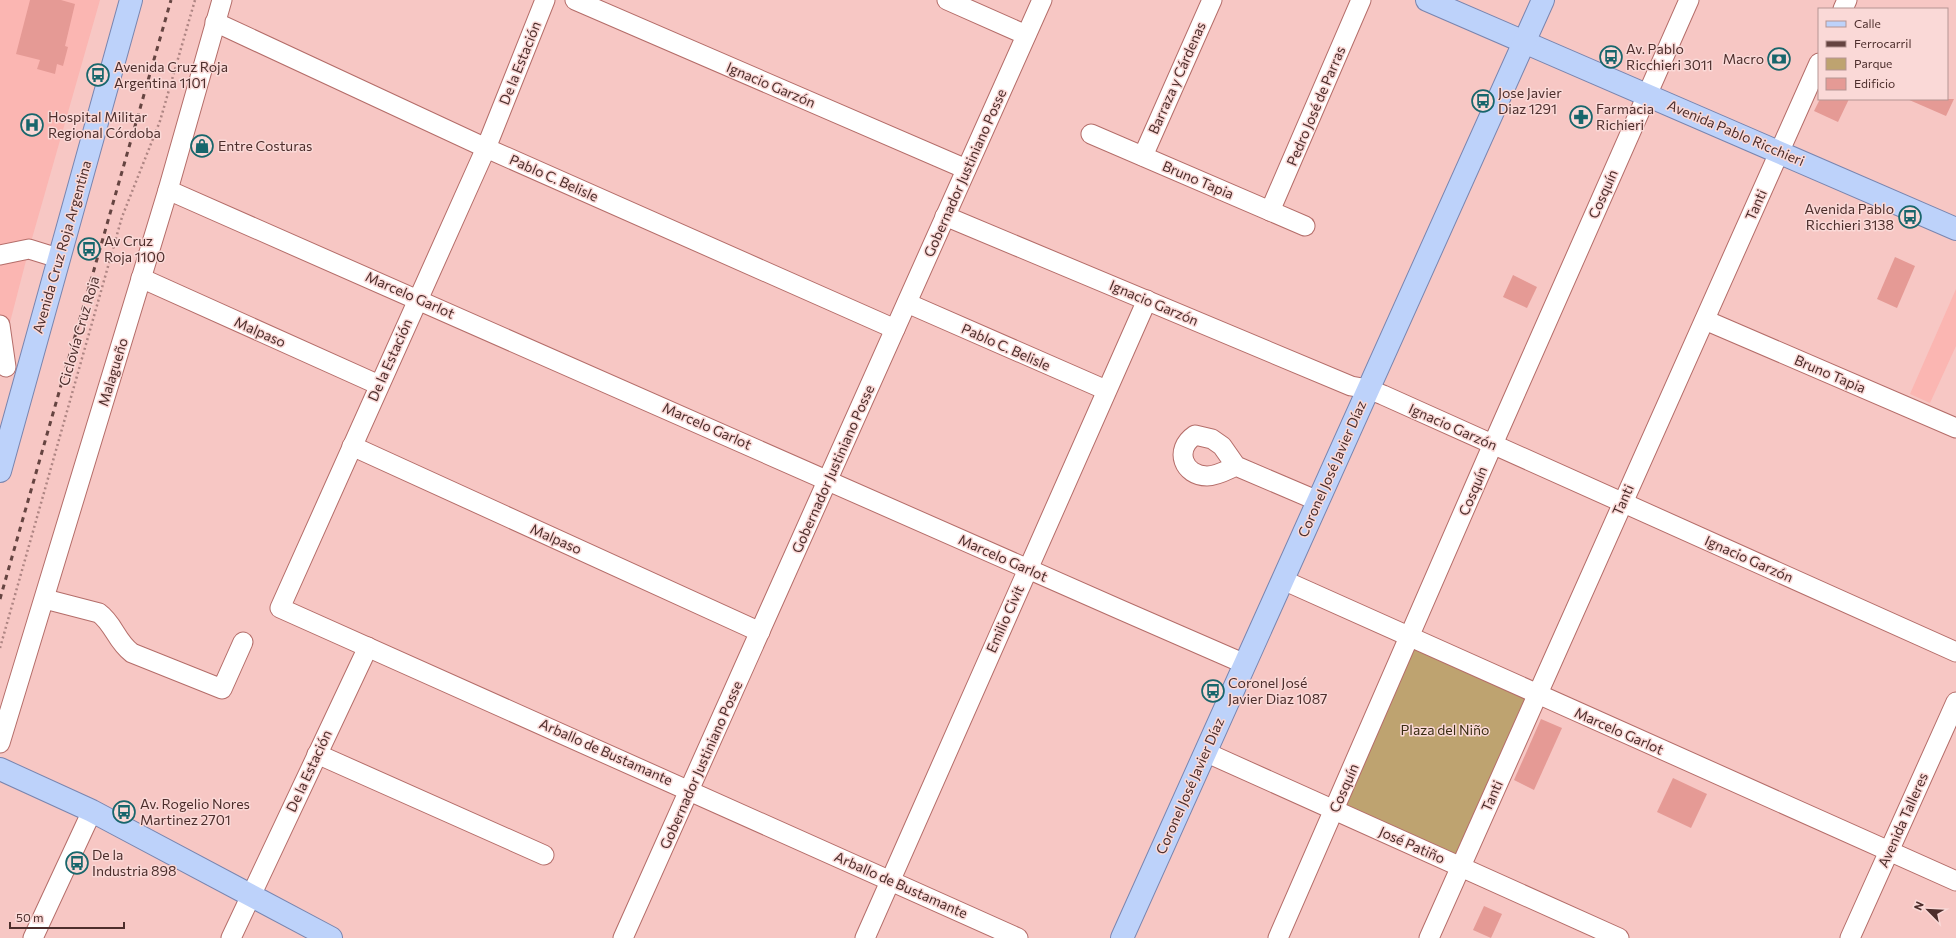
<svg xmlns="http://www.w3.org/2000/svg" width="1956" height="938" viewBox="0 0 1956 938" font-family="Commissioner,sans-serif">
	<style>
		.built { fill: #fbb6b2 }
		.green { fill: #bea370 }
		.building { fill: #e59a95 }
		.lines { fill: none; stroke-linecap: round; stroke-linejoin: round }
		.minor-casing { stroke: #b46d69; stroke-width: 21 }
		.major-casing { stroke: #7985af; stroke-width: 24 }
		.path { stroke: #ae8583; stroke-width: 2.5; stroke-dasharray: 2 3; stroke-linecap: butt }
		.minor { stroke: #fff; stroke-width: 19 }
		.major { stroke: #bdd2fa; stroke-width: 22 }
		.rail { stroke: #654441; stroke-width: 3; stroke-dasharray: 5 5; stroke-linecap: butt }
		.labels { text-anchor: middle; stroke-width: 3; stroke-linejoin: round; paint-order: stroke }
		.poi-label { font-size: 14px; fill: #4d2e2c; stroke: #fad9d7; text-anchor: start }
		.street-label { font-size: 14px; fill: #4d2e2c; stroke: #fad9d7 }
		.park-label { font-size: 14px; fill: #392c12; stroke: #fad9d7 }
	</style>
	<rect width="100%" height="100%" fill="#f7c7c4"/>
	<g class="built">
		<path d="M0 0H100L29 249 0 361Z"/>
		<path d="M1956 289V346L1930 403 1910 394Z"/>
	</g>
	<path class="green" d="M1410 637 1538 694 1460 867 1334 810Z"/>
	<g class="building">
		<path d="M30 0H61L75 4 65 46 68 47 63 66 57 64 55 74 37 69 40 60 16 54Z"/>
		<path d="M1820 99H1849L1838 122 1814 111Z"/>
		<path d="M1907 99H1954L1946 116Z"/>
		<path d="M1895 257 1915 266 1897 308 1877 299Z"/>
		<path d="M1513 275 1537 287 1527 308 1503 297Z"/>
		<path d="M1541 719 1562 728 1534 790 1514 780Z"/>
		<path d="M1673 778 1707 794 1691 828 1657 812Z"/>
		<path d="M1484 906 1502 914 1491 938 1473 930Z"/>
	</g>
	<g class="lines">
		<g class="minor-casing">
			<g id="minor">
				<path d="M545 0 486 148 280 608 1018 938"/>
				<path d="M575 0 966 169"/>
				<path d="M947 0 1026 35"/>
				<path d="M1843 9 1847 0"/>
				<path d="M215 22 486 148 895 329"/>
				<path d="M1091 134 1305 226"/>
				<path d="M1143 156 1212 0"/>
				<path d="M168 190C528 345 885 508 1245 664"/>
				<path d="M1270 211 1361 0"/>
				<path d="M945 216 1351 386 1368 389 1383 395 1956 652"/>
				<path d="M0 255 29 249 58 258"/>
				<path d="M141 278 379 385"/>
				<path d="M907 303 1106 390"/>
				<path d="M1705 320 1956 428"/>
				<path d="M0 325 6 367"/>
				<path d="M352 446 760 632"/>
				<path d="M1236 466C1227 470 1217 476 1207 476 1184 476 1173 450 1195 435L1212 439 1222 446 1236 466 1318 501"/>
				<path d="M1283 580 1956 881"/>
				<path d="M45 599 99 613C114 624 116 641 132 653L222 689 243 642"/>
				<path d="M0 743 168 190 222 0"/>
				<path d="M1205 752 1619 938"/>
				<path d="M317 754 544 855"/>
				<path d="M33 938 92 811"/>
				<path d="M231 938 368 647"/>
				<path d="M623 938 1042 0"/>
				<path d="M865 938 1147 300"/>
				<path d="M1278 938 1493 444 1689 0"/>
				<path d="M1429 938 1819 63"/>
				<path d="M1850 938 1956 702"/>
			</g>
		</g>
		<g class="major-casing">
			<g id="major">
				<path d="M1427 0 1956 229"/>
				<path d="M0 471 131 0"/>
				<path d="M0 769 92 811 331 938"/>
				<path d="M1122 938 1543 0"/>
			</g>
		</g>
		<path class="path" d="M0 648 122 217 160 121 195 0"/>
		<use href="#minor" class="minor"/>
		<use href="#major" class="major"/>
		<path class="rail" d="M0 599 171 0"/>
	</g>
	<defs>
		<g id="bus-ring" transform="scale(1.15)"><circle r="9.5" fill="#fad9d7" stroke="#18666c" stroke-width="1.5"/><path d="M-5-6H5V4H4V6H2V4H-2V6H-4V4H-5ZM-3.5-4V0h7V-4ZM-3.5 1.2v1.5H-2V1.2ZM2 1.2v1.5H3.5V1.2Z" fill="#18666c"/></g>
		<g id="bank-ring" transform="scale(1.15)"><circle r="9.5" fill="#fad9d7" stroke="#18666c" stroke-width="1.5"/><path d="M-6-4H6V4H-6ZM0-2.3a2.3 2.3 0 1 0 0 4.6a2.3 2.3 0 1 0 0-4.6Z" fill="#18666c"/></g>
		<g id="pharmacy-ring" transform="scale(1.15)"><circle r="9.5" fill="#fad9d7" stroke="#18666c" stroke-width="1.5"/><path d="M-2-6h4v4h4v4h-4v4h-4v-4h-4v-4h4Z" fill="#18666c"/></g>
		<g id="hospital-ring" transform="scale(1.15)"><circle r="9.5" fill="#fad9d7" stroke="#18666c" stroke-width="1.5"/><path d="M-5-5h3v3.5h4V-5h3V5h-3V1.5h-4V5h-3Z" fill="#18666c"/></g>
		<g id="shop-ring" transform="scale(1.15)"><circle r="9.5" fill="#fad9d7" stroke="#18666c" stroke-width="1.5"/><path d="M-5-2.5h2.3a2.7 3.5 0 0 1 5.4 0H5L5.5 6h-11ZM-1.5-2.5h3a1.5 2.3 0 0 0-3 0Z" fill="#18666c"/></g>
	</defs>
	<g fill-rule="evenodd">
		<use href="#bus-ring" x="1611" y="57"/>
		<use href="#bank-ring" x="1779" y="59"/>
		<use href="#bus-ring" x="98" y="75"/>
		<use href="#bus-ring" x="1483" y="101"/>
		<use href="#pharmacy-ring" x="1581" y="117"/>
		<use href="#hospital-ring" x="32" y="125"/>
		<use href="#shop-ring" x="202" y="146"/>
		<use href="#bus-ring" x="1910" y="217"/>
		<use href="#bus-ring" x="89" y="249"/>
		<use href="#bus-ring" x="1213" y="691"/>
		<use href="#bus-ring" x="124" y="812"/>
		<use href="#bus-ring" x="77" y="863"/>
	</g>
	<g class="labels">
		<g class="poi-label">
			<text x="1626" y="54">Av. Pablo<tspan x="1626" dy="16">Ricchieri 3011</tspan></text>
			<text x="1764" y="64" text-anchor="end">Macro</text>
			<text x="114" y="72">Avenida Cruz Roja<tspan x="114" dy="16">Argentina 1101</tspan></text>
			<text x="1498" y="98">Jose Javier<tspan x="1498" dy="16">Diaz 1291</tspan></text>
			<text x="1596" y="114">Farmacia<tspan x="1596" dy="16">Richieri</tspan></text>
			<text x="48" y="122">Hospital Militar<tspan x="48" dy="16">Regional Córdoba</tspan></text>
			<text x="218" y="151">Entre Costuras</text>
			<text x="1894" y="214" text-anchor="end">Avenida Pablo<tspan x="1894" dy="16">Ricchieri 3138</tspan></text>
			<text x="104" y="246">Av Cruz<tspan x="104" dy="16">Roja 1100</tspan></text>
			<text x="1228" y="688">Coronel José<tspan x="1228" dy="16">Javier Diaz 1087</tspan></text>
			<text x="140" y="809">Av. Rogelio Nores<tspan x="140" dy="16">Martinez 2701</tspan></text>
			<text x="92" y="860">De la<tspan x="92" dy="16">Industria 898</tspan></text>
		</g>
		<g class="street-label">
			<text transform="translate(520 63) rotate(-68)" y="5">De la Estación</text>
			<text transform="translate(1177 78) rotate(-66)" y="5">Barraza y Cárdenas</text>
			<text transform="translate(771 85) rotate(23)" y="5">Ignacio Garzón</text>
			<text transform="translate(1316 106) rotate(-67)" y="5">Pedro José de Parras</text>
			<text transform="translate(1736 133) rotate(23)" y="5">Avenida Pablo Ricchieri</text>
			<text transform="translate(965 173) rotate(-66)" y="5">Gobernador Justiniano Posse</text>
			<text transform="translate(554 178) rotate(24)" y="5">Pablo C. Belisle</text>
			<text transform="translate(1198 180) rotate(23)" y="5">Bruno Tapia</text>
			<text transform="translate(1603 194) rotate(-66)" y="5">Cosquín</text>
			<text transform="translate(1756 205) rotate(-66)" y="5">Tanti</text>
			<text transform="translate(62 247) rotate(-74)" y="5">Avenida Cruz Roja Argentina</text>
			<text transform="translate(410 295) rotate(24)" y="5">Marcelo Garlot</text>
			<text transform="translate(1154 303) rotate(23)" y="5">Ignacio Garzón</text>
			<text transform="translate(79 331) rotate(-74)" y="5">Ciclovía Cruz Roja</text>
			<text transform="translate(260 332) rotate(24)" y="5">Malpaso</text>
			<text transform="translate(1006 347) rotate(24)" y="5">Pablo C. Belisle</text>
			<text transform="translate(390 360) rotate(-66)" y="5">De la Estación</text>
			<text transform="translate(113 372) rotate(-73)" y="5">Malagueño</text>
			<text transform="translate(1830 374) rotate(23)" y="5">Bruno Tapia</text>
			<text transform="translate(707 426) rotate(24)" y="5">Marcelo Garlot</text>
			<text transform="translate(1453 427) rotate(24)" y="5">Ignacio Garzón</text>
			<text transform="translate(833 469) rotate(-66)" y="5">Gobernador Justiniano Posse</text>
			<text transform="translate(1332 469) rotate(-66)" y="5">Coronel José Javier Díaz</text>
			<text transform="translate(1473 491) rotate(-67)" y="5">Cosquín</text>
			<text transform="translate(1623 500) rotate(-66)" y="5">Tanti</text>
			<text transform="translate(556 539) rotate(24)" y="5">Malpaso</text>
			<text transform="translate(1003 558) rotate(24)" y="5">Marcelo Garlot</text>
			<text transform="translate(1749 559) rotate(24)" y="5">Ignacio Garzón</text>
			<text transform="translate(1005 619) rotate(-66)" y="5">Emilio Civit</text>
			<text transform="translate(1619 731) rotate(24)" y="5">Marcelo Garlot</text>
			<text transform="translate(606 752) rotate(24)" y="5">Arballo de Bustamante</text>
			<text transform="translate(701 765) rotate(-66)" y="5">Gobernador Justiniano Posse</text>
			<text transform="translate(309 771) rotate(-65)" y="5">De la Estación</text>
			<text transform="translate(1190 786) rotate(-66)" y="5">Coronel José Javier Díaz</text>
			<text transform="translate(1344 788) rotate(-66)" y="5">Cosquín</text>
			<text transform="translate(1492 796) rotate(-66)" y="5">Tanti</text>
			<text transform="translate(1903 820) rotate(-66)" y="5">Avenida Talleres</text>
			<text transform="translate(1412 845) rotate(24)" y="5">José Patiño</text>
			<text transform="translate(901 885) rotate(24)" y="5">Arballo de Bustamante</text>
		</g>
		<g class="park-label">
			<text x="1445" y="735">Plaza del Niño</text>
		</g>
	</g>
	<rect x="1818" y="8" width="130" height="92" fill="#fad9d7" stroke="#b59593"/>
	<rect x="1826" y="21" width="20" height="6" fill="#bdd2fa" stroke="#b59593"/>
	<text x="1854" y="28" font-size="12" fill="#4d2e2c">Calle</text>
	<rect x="1826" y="41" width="20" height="6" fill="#654441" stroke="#b59593"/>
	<text x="1854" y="48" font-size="12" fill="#4d2e2c">Ferrocarril</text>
	<rect x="1826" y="58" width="20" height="12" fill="#bea370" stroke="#b59593"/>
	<text x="1854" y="68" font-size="12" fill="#4d2e2c">Parque</text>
	<rect x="1826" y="78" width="20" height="12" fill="#e59a95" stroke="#b59593"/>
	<text x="1854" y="88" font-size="12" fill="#4d2e2c">Edificio</text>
	<g transform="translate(1928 910) rotate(294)" stroke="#fad9d7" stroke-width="3" paint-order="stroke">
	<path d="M0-3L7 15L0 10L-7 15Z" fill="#4d2e2c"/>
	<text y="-6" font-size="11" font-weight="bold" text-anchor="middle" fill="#4d2e2c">N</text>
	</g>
	<path d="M10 922v6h114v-6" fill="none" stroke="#4d2e2c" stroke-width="2"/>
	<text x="16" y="922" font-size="12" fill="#4d2e2c" stroke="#fad9d7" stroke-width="3" paint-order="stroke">50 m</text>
</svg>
